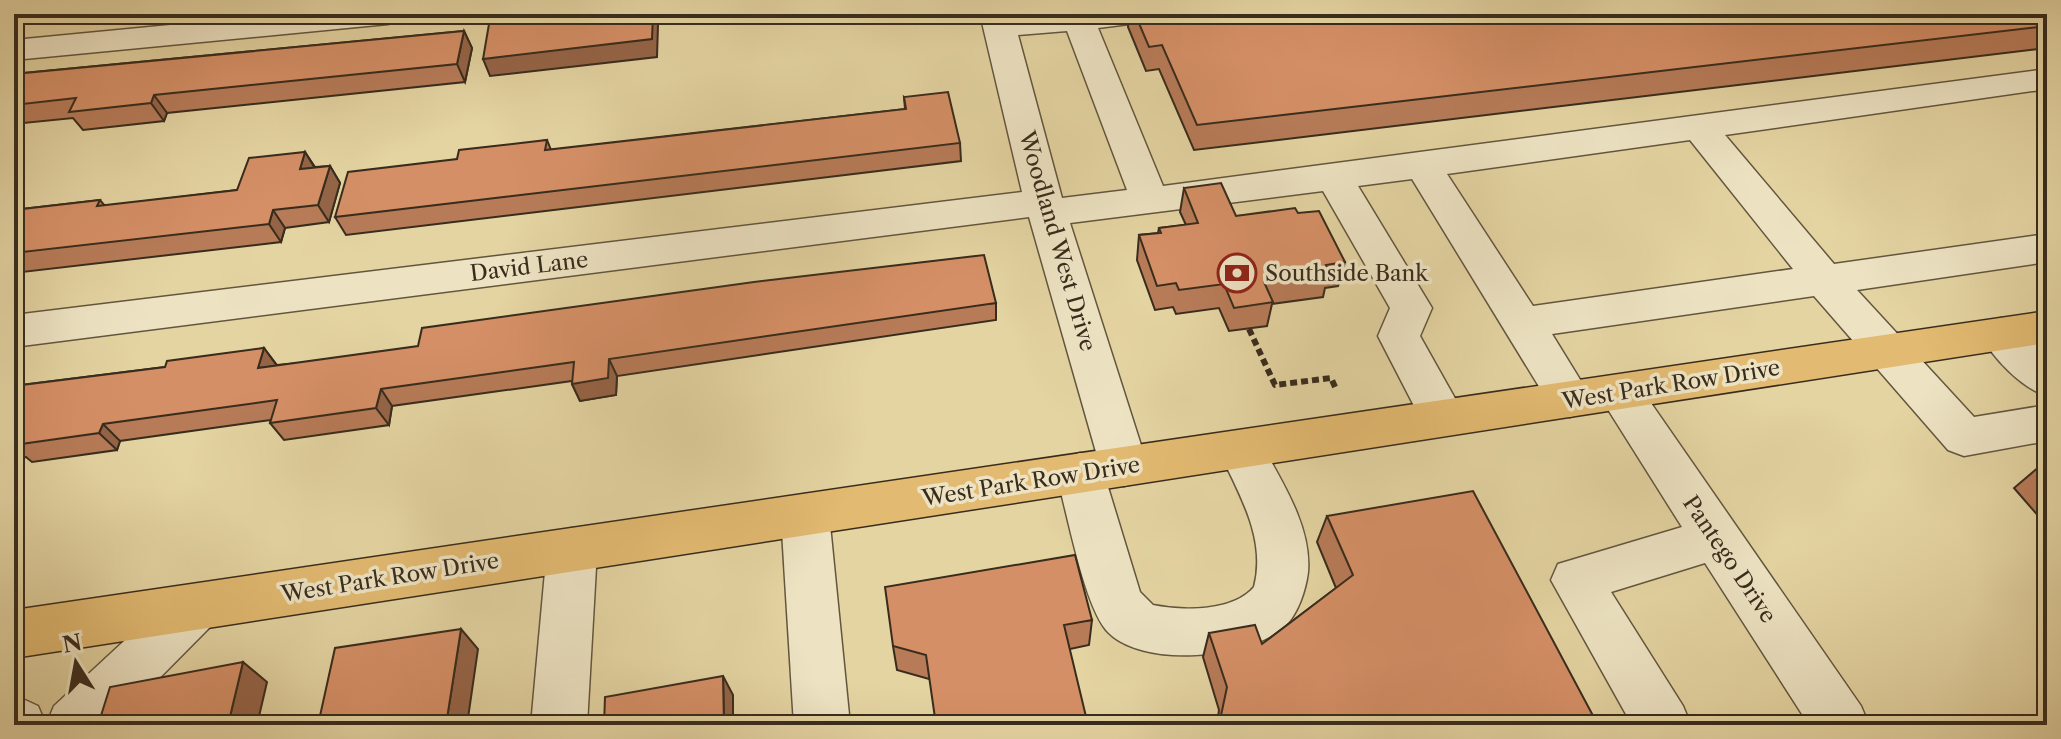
<svg xmlns="http://www.w3.org/2000/svg" width="2061" height="739" viewBox="0 0 2061 739" font-family="'Libre Caslon Text',serif">
	<style>
		.lines { fill: none; stroke-linecap: round; stroke-linejoin: round }
		.minor-casing { stroke: #63563e; stroke-width: 3 }
		.major-casing { stroke: #382c1d; stroke-width: 3 }
		.path { stroke: #382c1d; stroke-width: 6; stroke-dasharray: 7 4; stroke-linecap: butt }
		.minor { fill: #ede3c3; fill-rule: evenodd }
		.major { fill: #e2ba71; fill-rule: evenodd }
		.wall { fill: #b77b58; stroke: #382c1d; stroke-width: 2 }
		.shaded-wall { fill: #956447; stroke: #382c1d; stroke-width: 2 }
		.building { fill: #d58f66; stroke: #382c1d; stroke-width: 2 }
		.labels { text-anchor: middle; stroke-width: 7; stroke-linejoin: round; paint-order: stroke }
		.street-label { font-size: 22px; fill: #382c1d; stroke: #ede3c3 }
		.poi-label { font-size: 22px; fill: #382c1d; stroke: #ede3c3; text-anchor: start }
	</style>
	<rect width="100%" height="100%" fill="#e4d4a2"/>
	<filter id="stains"><feTurbulence type="fractalNoise" baseFrequency=".0025" numOctaves="4"/><feColorMatrix values="0 0 0 0 .2 0 0 0 0 .09 0 0 0 0 .02 0 0 0 .5 -.17"/></filter>
	<radialGradient id="worn" r=".72"><stop offset=".6" stop-color="#630" stop-opacity="0"/><stop offset="1" stop-color="#630" stop-opacity=".3"/></radialGradient>
	<g class="lines">
		<g class="minor-casing">
			<g id="minor">
				<path d="M286 14H404L399 21 388 24 14 60V40Z"/>
				<path d="M980 14H1158L1153 21 1098 28 1163 186 2047 69V89L1725 135 1834 264 2047 234V262L1857 290 1974 417 2047 405V441L1964 456 1948 450 1814 296 1552 334 1592 399 1586 411 1570 417 1554 411 1412 179 1358 186 1432 308 1420 336 1466 418 1459 431 1443 436 1427 431 1378 336 1390 308 1323 191 1070 223 1148 467 1141 481 1124 486 1107 481 1104 474 1140 592 1153 605C1182 611 1233 612 1254 587 1267 538 1238 492 1218 449L1225 436 1241 430 1257 436C1278 476 1312 524 1308 572 1306 589 1298 615 1284 627 1248 659 1140 669 1106 630 1083 602 1067 511 1056 473L1063 459 1080 453 1097 459 1100 466 1029 217 14 347V315L1022 192ZM1067 31 1127 190 1062 198 1018 35ZM1690 140 1793 269 1533 306 1447 174Z"/>
				<path d="M2001 318 2016 323 2047 352V396C2021 388 1993 358 1980 334L1986 323Z"/>
				<path d="M1619 375 1635 380 1861 706 1869 725H1809L1705 563 1611 592 1683 706 1691 725H1632L1551 580 1558 564 1682 527 1597 392 1603 380Z"/>
				<path d="M805 494 822 500 829 515 850 725H794L781 515 788 500Z"/>
				<path d="M572 528 590 535 597 550 587 725H531L547 550 554 535Z"/>
				<path d="M196 584 214 591 222 607 214 623 113 725H46L54 706 178 591Z"/>
				<path d="M14 695 38 706 46 725H14Z"/>
			</g>
		</g>
		<g class="major-casing">
			<path id="major" d="M2047 311V343L14 658V610Z"/>
		</g>
		<path class="path" d="M1249 329 1275 385 1331 378 1336 389"/>
		<use href="#minor" class="minor"/>
		<use href="#major" class="major"/>
	</g>
	<g class="wall">
		<path d="M1129 14H1240L1242 19 2047 14V48L1194 150 1159 69 1146 71 1128 27Z"/>
		<path d="M464 31 472 48 465 82 167 113 164 121 83 130 73 118 14 124V74Z"/>
		<path d="M904 97 960 143 961 161 346 235 335 217 457 159 547 140 551 150 905 109Z"/>
		<path d="M305 152 315 167 330 166 340 183 329 222 285 228 281 242 14 273V210L100 200 105 206 237 190Z"/>
		<path d="M1184 188 1236 216 1298 213 1345 262 1338 286 1325 288 1323 297 1272 304 1267 326 1229 331 1219 308 1176 314 1173 307 1155 310 1137 260 1139 235 1158 233 1159 228 1186 225 1180 212Z"/>
		<path d="M996 303V320L617 376 616 395 580 401 572 384V381L392 406 389 425 284 440 270 423 271 420 120 441 117 450 32 462 26 457 14 458V386L165 367 264 348 277 365Z"/>
		<path d="M2047 465V526L2014 488 2040 466Z"/>
		<path d="M1327 516 1598 725H1217L1219 710 1203 657 1209 633 1262 644 1336 588 1317 542Z"/>
		<path d="M1092 620 1089 645 929 679 897 670 893 646Z"/>
	</g>
	<g class="shaded-wall">
		<path d="M653 14H655L658 25 657 57 490 76 483 59Z"/>
		<path d="M464 31 472 48 465 82 457 64Z"/>
		<path d="M154 95 167 113 164 121 151 103Z"/>
		<path d="M305 152 316 170 300 169Z"/>
		<path d="M330 166 340 183 329 222 318 205Z"/>
		<path d="M273 210 285 228 281 242 269 224Z"/>
		<path d="M264 348 277 366 258 368Z"/>
		<path d="M609 359 617 376 616 395 580 401 572 384Z"/>
		<path d="M381 389 392 406 389 425 376 408Z"/>
		<path d="M103 424 120 441 117 450 99 433Z"/>
		<path d="M461 629 478 649 467 725H446Z"/>
		<path d="M243 662 267 682 257 725H228Z"/>
		<path d="M723 676 733 695V725H724Z"/>
	</g>
	<g class="building">
		<path d="M589 14H653L652 39 483 59 489 24Z"/>
		<path d="M1135 14H1240L1242 19 1288 14H2047V26L1197 125 1162 45 1149 47Z"/>
		<path d="M464 31 457 64 154 95 151 103 69 112 76 98 14 105V74Z"/>
		<path d="M948 92 960 143 335 217 348 172 457 159 459 150 547 140 545 150 906 109 904 97Z"/>
		<path d="M305 152 300 169 330 166 318 205 273 210 269 224 14 253V210L100 200 97 206 237 190 249 158Z"/>
		<path d="M1221 183 1236 216 1295 208 1298 213 1319 211 1345 262 1326 265 1330 273 1264 282 1273 302 1234 308 1224 284 1179 290 1176 283 1157 286 1139 235 1161 233 1159 228 1198 223 1184 188Z"/>
		<path d="M984 255 996 303 609 359 608 378 572 384 574 362 381 389 376 408 270 423 277 400 103 424 99 433 14 445 16 439H14V386L165 367 167 361 264 348 258 368 418 346 422 328 754 282Z"/>
		<path d="M2047 465V473L2040 466Z"/>
		<path d="M1473 491 1598 725H1219L1227 687 1209 633 1255 625 1262 644 1353 575 1327 516Z"/>
		<path d="M1075 555 1092 620 1064 625 1088 725H936L926 655 893 646 885 587Z"/>
		<path d="M461 629 446 725H318L335 648Z"/>
		<path d="M243 662 228 725H98L110 687Z"/>
		<path d="M723 676 724 725H604L605 697Z"/>
	</g>
	<defs>
		<g id="bank-ring" transform="scale(2)"><circle r="9.5" fill="#ede3c3" stroke="#8f2418" stroke-width="1.5"/><path d="M-6-4H6V4H-6ZM0-2.3a2.3 2.3 0 1 0 0 4.6a2.3 2.3 0 1 0 0-4.6Z" fill="#8f2418"/></g>
	</defs>
	<g fill-rule="evenodd">
		<use href="#bank-ring" x="1237" y="273"/>
	</g>
	<g class="labels">
		<g class="street-label">
			<text transform="translate(1058 241) rotate(74)" y="8">Woodland West Drive</text>
			<text transform="translate(529 266) rotate(-7)" y="8">David Lane</text>
			<text transform="translate(1671 384) rotate(-9)" y="8">West Park Row Drive</text>
			<text transform="translate(1031 481) rotate(-9)" y="8">West Park Row Drive</text>
			<text transform="translate(1730 559) rotate(56)" y="8">Pantego Drive</text>
			<text transform="translate(390 577) rotate(-9)" y="8">West Park Row Drive</text>
		</g>
		<g class="poi-label">
			<text x="1265" y="281">Southside Bank</text>
		</g>
	</g>
	<rect width="2061" height="739" fill="none" stroke="#e4d4a2" stroke-width="48"/>
	<rect x="16" y="16" width="2029" height="707" fill="none" stroke="#382c1d" stroke-width="4"/>
	<rect x="24" y="24" width="2013" height="691" fill="none" stroke="#382c1d" stroke-width="2"/>
	<g transform="translate(76 663) rotate(349)" stroke="#ede3c3" stroke-width="6" paint-order="stroke">
	<path d="M0-6L14 30L0 20L-14 30Z" fill="#382c1d"/>
	<text y="-12" font-size="22" font-weight="bold" text-anchor="middle" fill="#382c1d">N</text>
	</g>
	<rect width="100%" height="100%" filter="url(#stains)"/>
	<rect width="100%" height="100%" fill="url(#worn)"/>
</svg>
